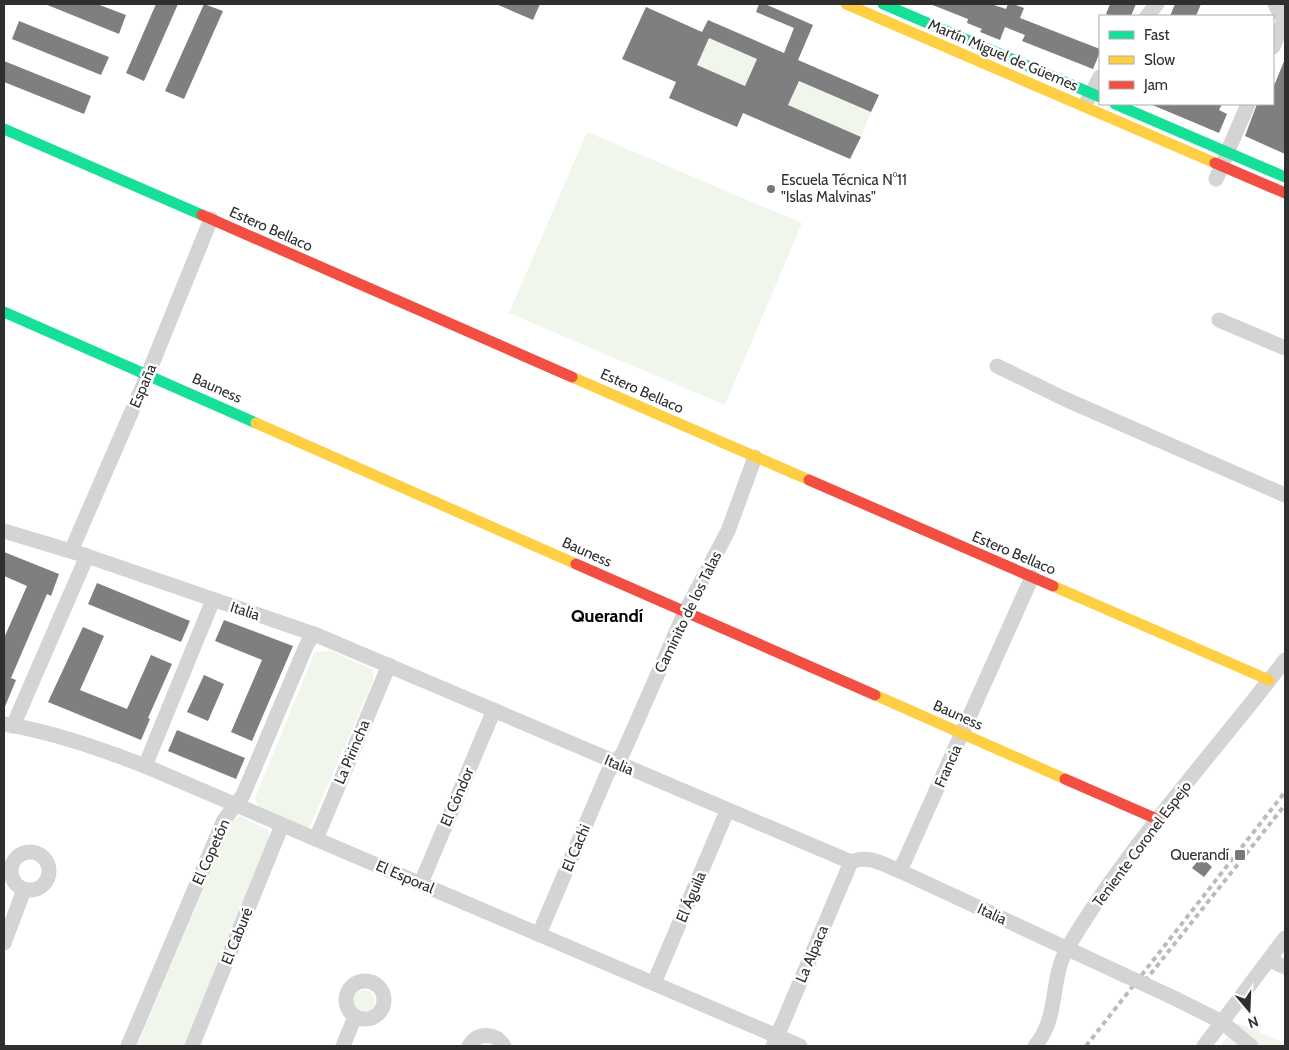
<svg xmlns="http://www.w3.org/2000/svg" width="1289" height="1050" viewBox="0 0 1289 1050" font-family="Cabin,sans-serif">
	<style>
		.green { fill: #f0f6ec }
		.building { fill: #7f7f7f; fill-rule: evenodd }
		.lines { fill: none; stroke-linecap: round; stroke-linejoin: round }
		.street { stroke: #d4d4d4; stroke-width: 15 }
		.fast { stroke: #16e098; stroke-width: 11 }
		.slow { stroke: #ffcf43; stroke-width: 11 }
		.jam { stroke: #f24e42; stroke-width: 11 }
		.rail { stroke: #bbb; stroke-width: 4; stroke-dasharray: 5 4; stroke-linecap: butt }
		.street-bridge { stroke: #d4d4d4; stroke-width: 15 }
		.poi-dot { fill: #787878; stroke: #fff; stroke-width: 2 }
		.labels { text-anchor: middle; stroke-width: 5; stroke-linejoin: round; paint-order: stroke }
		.street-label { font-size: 15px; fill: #2f2f2f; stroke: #fff }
		.poi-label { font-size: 15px; fill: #2f2f2f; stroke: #fff; text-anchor: start }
		.quarter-label { font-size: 18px; font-weight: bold; fill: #000; stroke: #fff }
	</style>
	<rect width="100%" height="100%" fill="#fff"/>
	<g class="green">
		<path d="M709 38 757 59 745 86 697 65Z"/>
		<path d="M799 81 871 112 861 137 788 105Z"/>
		<path d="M587 132 802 223 725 405 509 313Z"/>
		<path d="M332 651 373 670V681L310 826 304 829 260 811 255 798 315 652Z"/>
		<path d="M240 816 268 830 270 837 186 1046H137L232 821Z"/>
		<circle cx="364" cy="1001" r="11"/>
		<path d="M1238 1023 1285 1043V1046H1220Z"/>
	</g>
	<g class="building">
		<path d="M45 4H97L126 15 119 34Z"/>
		<path d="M156 4H178L144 81 126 73Z"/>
		<path d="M204 4 223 11 184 99 165 91Z"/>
		<path d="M496 4H540L533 20Z"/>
		<path d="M759 4H765L813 25 798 60 879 95 871 112 799 81 788 105 861 137 850 159 743 113 737 127 669 98 676 82 622 59 646 7 702 32 708 20 784 53 794 28 756 12ZM709 38 757 59 745 86 697 65Z"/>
		<path d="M930 4H991L1006 9 1008 4H1013L1024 8 1020 18 1100 49V52L1093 69 1022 41 1025 35 1005 27 1000 40 980 32 982 29 967 23 968 19Z"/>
		<path d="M1110 4H1136L1131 16H1111L1106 14Z"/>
		<path d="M1175 4H1201L1196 16H1170Z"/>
		<path d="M19 21 109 57 101 75 12 39Z"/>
		<path d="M1285 59V154L1245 136 1257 104H1273V88Z"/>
		<path d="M4 61 91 96 84 114 4 82Z"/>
		<path d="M1150 104H1222L1219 110 1227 114 1219 133Z"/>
		<path d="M4 552 59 574 51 596 47 594 11 678 16 680 4 709V638L27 586 4 576Z"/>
		<path d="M97 583 190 621 181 642 88 604Z"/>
		<path d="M224 620 293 646 252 741 231 732 262 660 215 641Z"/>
		<path d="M83 627 104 636 80 690 127 709 151 655 172 664 148 718 150 719 141 740 48 702Z"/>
		<path d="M204 675 224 684 208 721 187 712Z"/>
		<path d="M177 730 245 758 236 779 168 751Z"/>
		<path d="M1201 857 1212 867 1204 877 1192 868Z"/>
	</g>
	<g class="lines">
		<g class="street">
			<path d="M1275 4 1280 14 1285 17"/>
			<path d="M1147 16 1157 4"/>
			<path d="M1273 47 1285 18"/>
			<path d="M1086 103 1100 77"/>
			<path d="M1216 179 1248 104"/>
			<path d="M1219 320 1285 348"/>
			<path d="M997 366 1067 400 1285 495"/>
			<path d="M4 531 87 556 314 634 851 862"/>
			<path d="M71 551 148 374 211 219"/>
			<path d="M4 724C53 732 98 748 145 766L800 1046"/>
			<path d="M13 726 87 556"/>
			<path d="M145 766 213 600"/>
			<path d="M316 839 389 665"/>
			<circle cx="30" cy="871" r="19"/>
			<path d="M851 862C868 854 884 865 900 871L1124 975"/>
			<path d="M900 871 1032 577"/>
			<path d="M421 883 494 710"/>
			<path d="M539 934 608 772 623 753 685 612 728 531 755 457"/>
			<path d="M4 943 24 890"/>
			<path d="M1269 960 1285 967"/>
			<circle cx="365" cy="1000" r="19"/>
			<path d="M654 983 727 811"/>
			<path d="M1170 996 1222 1022 1251 1046"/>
			<path d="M128 1046 224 820 243 795 307 644 314 634"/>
			<path d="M192 1046 282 825"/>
			<path d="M343 1046 355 1017"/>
			<path d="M469 1046C478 1031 496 1033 504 1046"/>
			<path d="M773 1046 851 862"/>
			<path d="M1035 1046C1060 1017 1049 979 1068 947 1128 846 1214 753 1285 660"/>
			<path d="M1204 1046 1285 938"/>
		</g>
		<g class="fast">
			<path d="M883 4 1100 97"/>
			<path d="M1115 104 1285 177"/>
			<path d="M4 129 202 215"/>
			<path d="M4 312 256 423"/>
		</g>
		<g class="slow">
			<path d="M846 4 1215 163"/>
			<path d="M572 377 809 480"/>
			<path d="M256 423 576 564"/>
			<path d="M1053 586 1269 680"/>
			<path d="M875 695 1065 779"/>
		</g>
		<g class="jam">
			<path d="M1215 163 1285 193"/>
			<path d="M202 215 572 377"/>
			<path d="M809 480 1053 586"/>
			<path d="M576 564 875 695"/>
			<path d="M1065 779 1159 820"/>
		</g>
		<g class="rail">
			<path d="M1145 981 1285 805"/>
			<path d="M1086 1046 1285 792"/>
		</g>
		<path class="street-bridge" d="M1124 975 1170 996"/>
	</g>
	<g class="poi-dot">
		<circle cx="771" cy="189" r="5"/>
		<rect x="1234" y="849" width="12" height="12" rx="2.5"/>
	</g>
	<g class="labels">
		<g class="street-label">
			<text transform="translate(1003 55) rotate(23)" y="5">Martín Miguel de Güemes</text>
			<text transform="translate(271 229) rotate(24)" y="5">Estero Bellaco</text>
			<text transform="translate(143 386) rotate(-67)" y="5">España</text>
			<text transform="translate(217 388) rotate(24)" y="5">Bauness</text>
			<text transform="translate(642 391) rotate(24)" y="5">Estero Bellaco</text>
			<text transform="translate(587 552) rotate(24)" y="5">Bauness</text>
			<text transform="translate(1014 553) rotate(23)" y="5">Estero Bellaco</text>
			<text transform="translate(245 611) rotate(18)" y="5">Italia</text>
			<text transform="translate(688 612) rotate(-64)" y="5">Caminito de los Talas</text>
			<text transform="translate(958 715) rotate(24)" y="5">Bauness</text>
			<text transform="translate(352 752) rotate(-67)" y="5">La Pirincha</text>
			<text transform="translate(619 765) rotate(23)" y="5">Italia</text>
			<text transform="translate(948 766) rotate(-66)" y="5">Francia</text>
			<text transform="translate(457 797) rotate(-67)" y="5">El Cóndor</text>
			<text transform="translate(1142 844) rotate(-53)" y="5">Teniente Coronel Espejo</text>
			<text transform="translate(576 848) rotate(-67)" y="5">El Cachi</text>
			<text transform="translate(211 852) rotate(-66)" y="5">El Copetón</text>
			<text transform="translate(405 877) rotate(23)" y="5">El Esporal</text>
			<text transform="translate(691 897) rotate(-67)" y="5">El Águila</text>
			<text transform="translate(992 914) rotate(25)" y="5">Italia</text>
			<text transform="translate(237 936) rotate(-68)" y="5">El Caburé</text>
			<text transform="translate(812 954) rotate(-67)" y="5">La Alpaca</text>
		</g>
		<g class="poi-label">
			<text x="781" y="185">Escuela Técnica N°11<tspan x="781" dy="17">"Islas Malvinas"</tspan></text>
			<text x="1229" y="860" text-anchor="end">Querandí</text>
		</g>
		<g class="quarter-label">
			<text x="607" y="622">Querandí</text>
		</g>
	</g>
	<rect width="1289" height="1050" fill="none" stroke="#2f2f2f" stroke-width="10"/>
	<rect x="1099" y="15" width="175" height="90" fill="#ffffff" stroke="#acacac"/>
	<rect x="1109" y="31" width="25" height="8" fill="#16e098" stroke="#acacac"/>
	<text x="1144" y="40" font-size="15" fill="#2f2f2f">Fast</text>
	<rect x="1109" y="56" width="25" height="8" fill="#ffcf43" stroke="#acacac"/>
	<text x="1144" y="65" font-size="15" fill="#2f2f2f">Slow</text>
	<rect x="1109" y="81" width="25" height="8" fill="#f24e42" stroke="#acacac"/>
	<text x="1144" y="90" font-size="15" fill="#2f2f2f">Jam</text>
	<g transform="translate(1249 1010) rotate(161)" stroke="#ffffff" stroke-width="4" paint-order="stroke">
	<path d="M0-4L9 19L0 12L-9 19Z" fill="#2f2f2f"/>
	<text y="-8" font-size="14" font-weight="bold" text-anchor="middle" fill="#2f2f2f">N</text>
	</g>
</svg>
